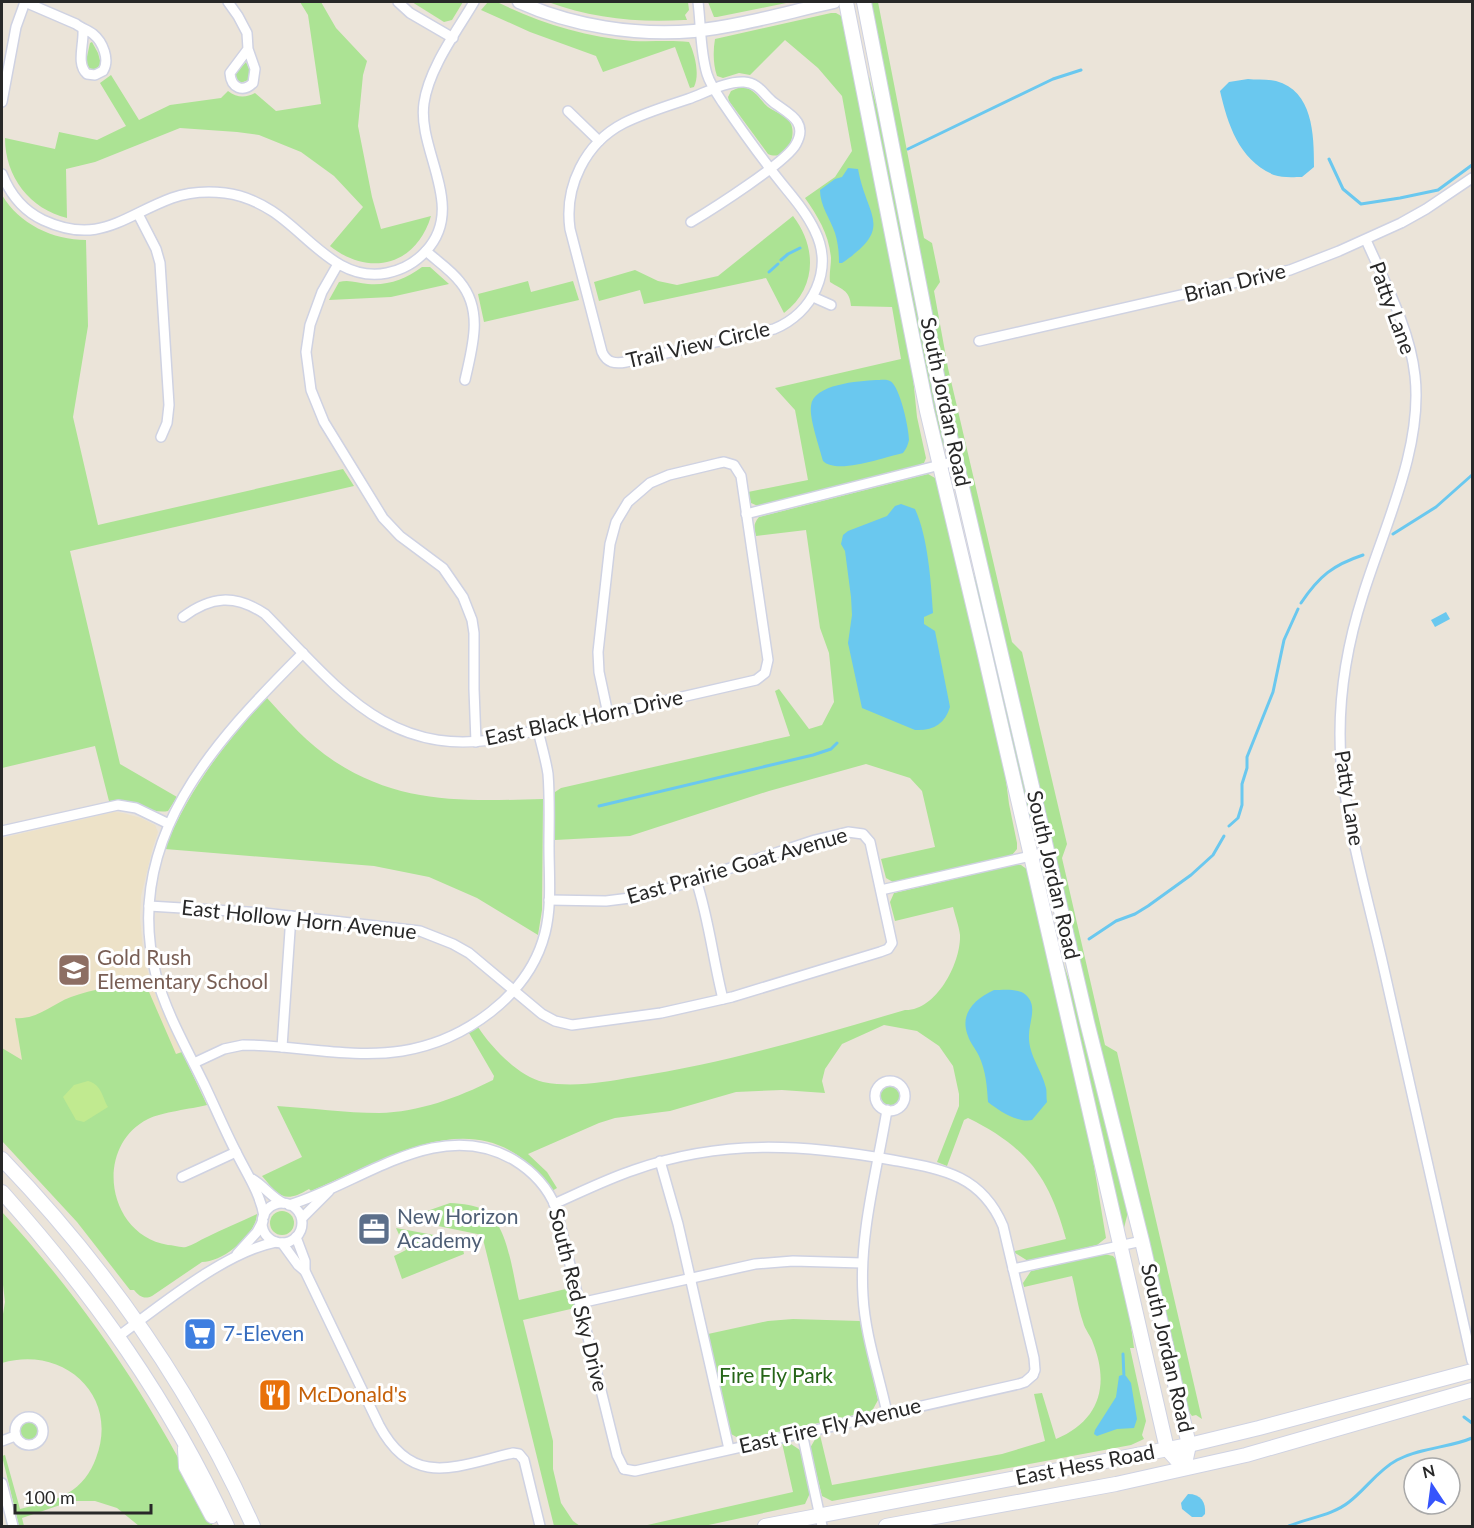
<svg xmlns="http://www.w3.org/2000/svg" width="1474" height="1528" viewBox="0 0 1474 1528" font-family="Lato,sans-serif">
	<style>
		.education { fill: #ede2c8 }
		.green { fill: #ace394 }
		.pitch { fill: #c1ea90 }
		.water { fill: #6ac8ef }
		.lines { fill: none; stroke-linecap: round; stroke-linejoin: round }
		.stream { stroke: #6ac8ef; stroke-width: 3 }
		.minor-casing { stroke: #cfd2e2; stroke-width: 12 }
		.tertiary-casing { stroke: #cfd2e2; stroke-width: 15 }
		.secondary-casing { stroke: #cfd2e2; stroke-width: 16 }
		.minor { stroke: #fff; stroke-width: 9 }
		.tertiary { stroke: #fff; stroke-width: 12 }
		.secondary { stroke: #fff; stroke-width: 14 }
		.labels { text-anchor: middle; stroke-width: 6; stroke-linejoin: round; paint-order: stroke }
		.street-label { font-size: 21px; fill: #282828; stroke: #fff }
		.education-label { font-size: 21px; fill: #785e54; stroke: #fff; text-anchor: start }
		.service-label { font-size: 21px; fill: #4e5e75; stroke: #fff; text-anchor: start }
		.shop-label { font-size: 21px; fill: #366cbe; stroke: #fff; text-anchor: start }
		.park-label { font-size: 21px; fill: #266518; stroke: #fff }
		.food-label { font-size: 21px; fill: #c56008; stroke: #fff; text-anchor: start }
	</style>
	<rect width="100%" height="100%" fill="#ebe4d9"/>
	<path class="education" d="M114 812 123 813 141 818 155 825 158 832 153 847 141 896 140 918 144 960 156 996 182 1052 173 1056 22 1061 2 1048V838Z"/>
	<g class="green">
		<path d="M300 2H321L336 28 367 61 363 75 358 126 372 197 381 229 431 216C416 266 369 277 330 246L363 207 334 176 301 152 259 135 237 132 180 128 95 162 66 169 67 218C30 209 5 177 5 138L55 149 59 132 97 140 126 126 100 83 111 75 139 120 170 105 221 98 228 91C237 98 246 98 255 93L276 111 321 104 308 15Z"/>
		<path d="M412 2H463L452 20 444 22Z"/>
		<path d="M488 2H497C540 23 585 37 633 41 652 42 670 40 689 42 695 54 700 75 694 87L690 88 675 47 603 72 596 56 530 32 481 10Z"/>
		<path d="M548 2H688L689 10 685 15 687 20H684C638 23 591 18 548 2Z"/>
		<path d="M708 2H791L717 17H714Z"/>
		<path d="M869 2H878L924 238 932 243 940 282 934 291 948 368 1012 642 1022 652 1067 844 1062 858 1105 1045 1117 1052 1202 1419 1196 1415 1192 1416 1186 1408 1099 1049 957 439Z"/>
		<path d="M831 13H836L843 17 847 33 868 150 887 233 911 358 917 417 926 458 924 463 915 466 758 506 751 503 748 492 808 480 795 410 775 388 901 359 892 307 851 306C850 290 841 289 830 282 829 274 831 266 831 258 829 234 818 217 805 198L835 177 852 151 842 96 818 68 785 40 750 75 739 73 723 78 717 76C713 64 713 51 715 39Z"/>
		<path d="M92 42 98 53 101 64 95 70 89 68 86 61 90 43Z"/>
		<path d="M246 62 250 71 249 80 240 83 236 79 235 74Z"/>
		<path d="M869 77 889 155 944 441 943 450 941 451 867 78Z"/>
		<path d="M747 88C757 92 760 100 768 107 776 113 786 114 791 124 797 138 785 162 768 154L729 101 728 97 731 91 738 88Z"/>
		<path d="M2 195C19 224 53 240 86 240L88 326 73 417 98 525 343 469 354 486 70 551 120 764 177 797 168 811C151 815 131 797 109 801L95 746 2 768Z"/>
		<path d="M793 216C817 247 817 288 784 313L766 278 644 304 640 290 599 301 594 282 635 270 658 281 677 285 718 276Z"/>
		<path d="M422 267H430L449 284 391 297 329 300 339 282C349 279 357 283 368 284 387 286 406 279 422 267Z"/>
		<path d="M528 281 531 292 573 281 579 300 484 322 478 294Z"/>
		<path d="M928 474 935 478 937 482 1003 757 1009 804 1017 843V849L1012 855 893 882 886 878 881 859 935 847 922 791 910 778 866 764 769 791 630 836 555 840V792L561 788 790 736 775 691 779 689 809 729 822 725 834 702 829 653 820 628 806 530 756 536C754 528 753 524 759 517Z"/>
		<path d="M972 569 987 615 1037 831 1035 839 1033 840 969 570Z"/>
		<path d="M267 698C287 720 308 744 334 761 401 805 466 801 543 799L542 910 538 935 477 898 429 877 374 866 165 849C187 792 225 742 267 698Z"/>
		<path d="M1014 865H1021L1028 870 1091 1148 1106 1238 1097 1245 1028 1261 1015 1253V1251L1066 1239C1049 1177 1027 1147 968 1118L964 1120 947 1166 937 1162 959 1106V1094L953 1066 939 1046 917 1031 884 1025 842 1044 825 1069 822 1081 825 1093 782 1090 736 1092 670 1111 615 1118 599 1123 528 1154 547 1172 557 1188 552 1191C485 1093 393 1157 311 1191L309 1189C284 1204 279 1196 262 1176L302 1157 277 1106C311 1108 345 1113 379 1113 419 1112 457 1098 493 1080L494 1076 469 1033 478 1027C491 1047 519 1077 543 1082 574 1088 604 1082 634 1077 727 1063 816 1036 905 1010 936 1011 961 963 960 935 959 926 955 916 953 907L895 921 890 902 894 893Z"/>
		<path d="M1060 959H1062L1078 1007 1128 1212 1124 1228H1122Z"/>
		<path d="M140 981 146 985 176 1054 182 1052 207 1105C191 1109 162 1112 148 1119 93 1147 107 1235 168 1245 173 1245 180 1248 186 1247 193 1245 200 1240 207 1237 223 1229 240 1222 257 1214 256 1235 223 1262 202 1262L152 1296C144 1300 139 1296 134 1290H130L77 1222 2 1141V1048L22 1060 15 1018C37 1020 52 1004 71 997 93 989 117 986 140 981Z"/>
		<circle cx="890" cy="1096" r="11"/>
		<path d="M450 1203C463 1204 475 1204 486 1212 508 1225 513 1276 519 1300L570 1288 575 1308 523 1320 553 1441V1469L561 1503 573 1521 580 1526H554L482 1235 404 1219Z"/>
		<circle cx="282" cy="1223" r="12"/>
		<path d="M2 1212C88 1305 159 1412 213 1526H139L117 1508 95 1501H72L22 1518 24 1526H19L2 1456 5 1455 20 1509C36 1505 53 1502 68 1493 81 1486 91 1472 96 1458 120 1395 63 1345 2 1363V1320L5 1302 2 1276Z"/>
		<path d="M396 1228 461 1240 464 1254 402 1279 394 1256 406 1250Z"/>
		<path d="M1104 1254 1113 1256 1118 1262 1128 1305 1134 1348H1130L1146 1421 1142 1435 1144 1439 1131 1445 832 1501 822 1496 810 1448 817 1436 820 1435 832 1485 1002 1454 1045 1441 1034 1394 1042 1393 1056 1439C1099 1421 1110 1386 1093 1343 1091 1336 1085 1330 1083 1322 1078 1308 1076 1291 1072 1276L1024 1287 1023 1283 1031 1271Z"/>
		<path d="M793 1319 860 1321 878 1400 872 1411 742 1440 731 1434 708 1334 768 1321Z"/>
		<circle cx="29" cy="1431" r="10"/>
		<path d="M788 1442 800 1450 810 1493 805 1504 704 1526H643L793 1492 782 1443Z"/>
	</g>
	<path class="pitch" d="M88 1081C102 1085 102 1097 108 1107L84 1122 76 1120 63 1097 74 1085Z"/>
	<g class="water">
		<path d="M1248 79C1256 80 1267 79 1276 81 1313 91 1314 134 1314 167L1302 177C1294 177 1282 178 1274 175 1239 160 1228 125 1220 91L1229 82Z"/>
		<path d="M848 168 858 169C867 218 895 227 842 263H839C839 252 838 243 835 233 830 218 820 206 820 190L835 179 842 177Z"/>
		<path d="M876 380C880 380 887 379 890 381 900 386 909 429 909 440 908 445 906 449 903 453 885 457 837 475 823 461 820 449 809 418 811 406 813 384 859 381 876 380Z"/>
		<path d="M901 504 915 509C928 537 931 582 933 613L924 617V624L935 631 950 707C945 724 933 731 915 730L862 708 848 643 852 615 851 597 845 551 841 544 843 535 848 531 887 516 895 506Z"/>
		<path d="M1446 612 1450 619 1435 627 1431 620Z"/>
		<path d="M994 990C1004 990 1018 988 1026 995 1038 1006 1029 1022 1029 1035 1028 1055 1042 1070 1046 1088 1047 1092 1046 1097 1047 1102L1032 1120C1018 1123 999 1111 988 1102 987 1087 986 1071 979 1056 976 1049 970 1043 968 1036 959 1013 975 999 994 990Z"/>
		<path d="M1122 1375 1126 1376 1131 1383 1137 1419 1134 1428 1117 1429 1097 1436 1094 1434 1095 1430 1116 1397 1119 1376Z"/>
		<path d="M1188 1494C1201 1494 1206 1502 1205 1514L1202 1517H1192L1182 1509 1181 1503Z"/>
	</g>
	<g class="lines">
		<g class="stream">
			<path d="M908 149 1053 79 1081 70"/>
			<path d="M1329 159 1343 189 1361 204 1400 198 1438 190 1472 165"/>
			<path d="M781 260 788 254 800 248"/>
			<path d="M769 272 778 264"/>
			<path d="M1393 534 1436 507 1472 475"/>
			<path d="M1301 603C1319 576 1333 565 1363 555"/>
			<path d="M599 806 813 755 831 749 837 743"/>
			<path d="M1229 826 1238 818 1242 805V784L1247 768V757L1273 692 1284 640 1298 609"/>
			<path d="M1089 939 1116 921 1135 914 1148 906 1191 875 1213 855 1224 836"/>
			<path d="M1123 1354 1124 1378"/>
			<path d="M1464 1417 1472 1423"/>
			<path d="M1289 1526C1308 1518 1333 1515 1349 1502 1366 1489 1378 1470 1397 1460 1422 1447 1449 1448 1472 1438"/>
		</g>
		<g class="minor-casing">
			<g id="minor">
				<path d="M25 2 76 24C81 28 88 30 93 34 103 42 110 60 103 71L95 75 87 74C76 64 84 45 83 30"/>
				<path d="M228 2 238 16 247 33 248 49 255 69 253 83C243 93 231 88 230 73L248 49"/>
				<path d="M398 2 410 13 453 38"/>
				<path d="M2 102 16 27 25 2"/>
				<path d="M568 111 599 141"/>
				<path d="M2 174C10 194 24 211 43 220 99 246 123 216 172 198 189 192 207 191 225 193 242 195 258 202 272 211 308 234 338 283 387 273 402 270 416 262 426 251 467 207 417 151 424 103 429 68 457 31 474 2"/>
				<path d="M138 214 156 249 160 263 169 405 167 423 161 437"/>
				<path d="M691 222C711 210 787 162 796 144 809 121 787 113 773 102 763 94 759 83 744 82 726 81 705 93 688 99 667 106 644 113 624 123 585 143 564 187 570 229L602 352C607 363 615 364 626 362L774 329C813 313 834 270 815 231 804 207 784 188 769 167 753 146 738 125 723 103 717 94 710 84 707 74 700 51 701 25 698 2"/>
				<path d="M1366 240C1385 283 1410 329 1415 376 1423 448 1384 527 1363 595 1346 648 1337 705 1341 761 1347 828 1368 899 1383 965 1412 1097 1443 1229 1472 1361"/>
				<path d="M426 251C437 261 451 270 460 282 484 311 472 348 465 380"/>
				<path d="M338 264 322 292 310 325 306 352 311 390 324 422 383 518 400 536 443 568 463 597 472 620 474 633V689L476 742"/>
				<path d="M813 297 831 305"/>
				<path d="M979 341 1290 270 1339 251 1401 223 1426 209 1472 178"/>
				<path d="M746 514 956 461"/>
				<path d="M183 617C211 596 235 594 265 614 338 688 390 762 507 737L756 680 765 673 768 660 741 476 734 465 724 462 719 463 669 475 650 483 628 502 616 522 610 544 598 652 599 672 608 714"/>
				<path d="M2 831 118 805 136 808 169 824"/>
				<path d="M696 880C709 919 713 960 723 999"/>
				<path d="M881 890 1048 852"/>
				<path d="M149 906 264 913 420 931 453 944 469 953 542 1014 555 1021 572 1025 661 1013 732 997 880 952 888 949 892 943 870 842 863 834 848 832 815 840 646 896 606 901 549 900"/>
				<path d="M282 1047 291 916"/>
				<path d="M194 1063 224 1049 243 1045C295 1045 351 1059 402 1051 464 1041 529 996 545 933 552 905 549 876 549 847 549 823 550 798 548 774 546 760 541 744 538 730"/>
				<circle cx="890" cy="1096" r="15"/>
				<path d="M887 1110C877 1171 859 1234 863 1296 865 1335 879 1375 887 1413"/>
				<path d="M660 1161 678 1224 729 1449"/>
				<path d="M182 1177 236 1152"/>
				<path d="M252 1179C264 1186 271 1197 283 1203"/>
				<circle cx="282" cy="1223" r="20"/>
				<path d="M554 1204C581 1192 607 1179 634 1170 721 1139 803 1144 892 1160 941 1169 981 1174 1003 1226L1034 1358 1035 1370 1033 1375"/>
				<path d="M289 1205C361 1184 438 1115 514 1160 532 1171 548 1188 556 1208L617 1455 624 1469"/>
				<path d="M264 1216C260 1193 247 1174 237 1154 225 1131 215 1107 204 1084 187 1049 166 1013 156 975 121 840 215 741 303 653"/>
				<path d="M302 1218 329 1191"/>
				<path d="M296 1237 305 1261V1271L379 1425C413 1489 456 1466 513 1453L519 1454 524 1460 540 1526"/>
				<path d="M282 1243 298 1265 305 1271"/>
				<path d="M237 1254 257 1232 263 1221"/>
				<path d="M1013 1269 1142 1241"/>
				<path d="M580 1303 755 1264 793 1261 862 1263"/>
				<path d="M119 1336C161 1305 225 1252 276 1242"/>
				<circle cx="29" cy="1431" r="14"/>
				<path d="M802 1433 822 1526"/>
				<path d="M2 1441 15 1436"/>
				<path d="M624 1469 635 1471 1019 1384 1025 1382 1033 1375"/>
				<path d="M2 1483 13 1526"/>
			</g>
		</g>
		<g class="tertiary-casing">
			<path id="tertiary" d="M519 2C572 26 636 36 694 31 741 26 788 12 834 2"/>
		</g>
		<g class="secondary-casing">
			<g id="secondary">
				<path d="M846 2 927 411 984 651 1167 1449 1184 1468"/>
				<path d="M864 2 943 406 1087 1022 1142 1241 1189 1445 1184 1468"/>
				<path d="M2 1159C105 1266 192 1390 253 1526"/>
				<path d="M2 1192C94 1295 169 1400 227 1526"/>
				<path d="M185 1449 186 1467 212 1516"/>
				<path d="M765 1526 1189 1445 1259 1428 1472 1371"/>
				<path d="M886 1526 1116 1484 1246 1455 1472 1390"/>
			</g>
		</g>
		<use href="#minor" class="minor"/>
		<use href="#tertiary" class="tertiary"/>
		<use href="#secondary" class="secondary"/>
	</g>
	<defs>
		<g id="school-square" transform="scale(1.725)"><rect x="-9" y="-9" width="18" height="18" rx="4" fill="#8d6e63" stroke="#fff"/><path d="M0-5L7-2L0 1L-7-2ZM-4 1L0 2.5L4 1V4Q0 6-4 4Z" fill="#fff"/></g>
		<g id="office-square" transform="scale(1.725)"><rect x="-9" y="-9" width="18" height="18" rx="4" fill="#5c6f8a" stroke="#fff"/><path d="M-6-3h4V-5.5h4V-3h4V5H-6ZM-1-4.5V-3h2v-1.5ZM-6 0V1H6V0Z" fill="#fff"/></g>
		<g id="supermarket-square" transform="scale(1.725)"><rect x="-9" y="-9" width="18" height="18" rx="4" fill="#3f7fe0" stroke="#fff"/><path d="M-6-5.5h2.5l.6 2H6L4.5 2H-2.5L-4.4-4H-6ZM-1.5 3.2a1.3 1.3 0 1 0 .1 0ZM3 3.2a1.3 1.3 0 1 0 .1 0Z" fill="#fff"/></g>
		<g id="restaurant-square" transform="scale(1.725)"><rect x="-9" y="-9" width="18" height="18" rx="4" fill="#e8710a" stroke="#fff"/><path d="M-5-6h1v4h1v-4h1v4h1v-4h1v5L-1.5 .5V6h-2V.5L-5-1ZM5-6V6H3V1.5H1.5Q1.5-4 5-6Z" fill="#fff"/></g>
	</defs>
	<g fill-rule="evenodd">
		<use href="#school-square" x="74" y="970"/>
		<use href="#office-square" x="374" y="1229"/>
		<use href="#supermarket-square" x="200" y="1334"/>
		<use href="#restaurant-square" x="275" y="1395"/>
	</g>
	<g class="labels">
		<g class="street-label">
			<text transform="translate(1235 283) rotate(-14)" y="7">Brian Drive</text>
			<text transform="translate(1392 308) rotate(70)" y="7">Patty Lane</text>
			<text transform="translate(698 345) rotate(-13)" y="7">Trail View Circle</text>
			<text transform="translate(945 402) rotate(78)" y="7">South Jordan Road</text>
			<text transform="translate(584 718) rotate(-12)" y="7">East Black Horn Drive</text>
			<text transform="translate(1349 798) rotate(81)" y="7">Patty Lane</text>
			<text transform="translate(737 866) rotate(-16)" y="7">East Prairie Goat Avenue</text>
			<text transform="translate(1053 875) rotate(77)" y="7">South Jordan Road</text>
			<text transform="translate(299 920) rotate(6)" y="7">East Hollow Horn Avenue</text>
			<text transform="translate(578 1300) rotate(76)" y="7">South Red Sky Drive</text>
			<text transform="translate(1167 1348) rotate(77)" y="7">South Jordan Road</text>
			<text transform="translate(830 1426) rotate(-13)" y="7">East Fire Fly Avenue</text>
			<text transform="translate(1085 1465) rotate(-11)" y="7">East Hess Road</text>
		</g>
		<g class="education-label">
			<text x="97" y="965">Gold Rush<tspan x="97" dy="24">Elementary School</tspan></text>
		</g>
		<g class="service-label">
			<text x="397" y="1224">New Horizon<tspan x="397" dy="24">Academy</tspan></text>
		</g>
		<g class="shop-label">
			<text x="223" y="1341">7-Eleven</text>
		</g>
		<g class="park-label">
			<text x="776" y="1383">Fire Fly Park</text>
		</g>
		<g class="food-label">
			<text x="298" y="1402">McDonald's</text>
		</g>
	</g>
	<rect width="1474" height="1528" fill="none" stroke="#282828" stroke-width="6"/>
	<g transform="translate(1432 1486) rotate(347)"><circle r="28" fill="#ffffff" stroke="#a9a9a9" stroke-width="1.5"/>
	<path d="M0-4.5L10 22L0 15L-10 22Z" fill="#3654fc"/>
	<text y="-9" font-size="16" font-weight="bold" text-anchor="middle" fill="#282828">N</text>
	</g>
	<path d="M15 1504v9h136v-9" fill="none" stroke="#282828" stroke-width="3"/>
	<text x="24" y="1504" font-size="18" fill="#282828" stroke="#ffffff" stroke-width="4.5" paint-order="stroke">100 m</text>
</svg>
